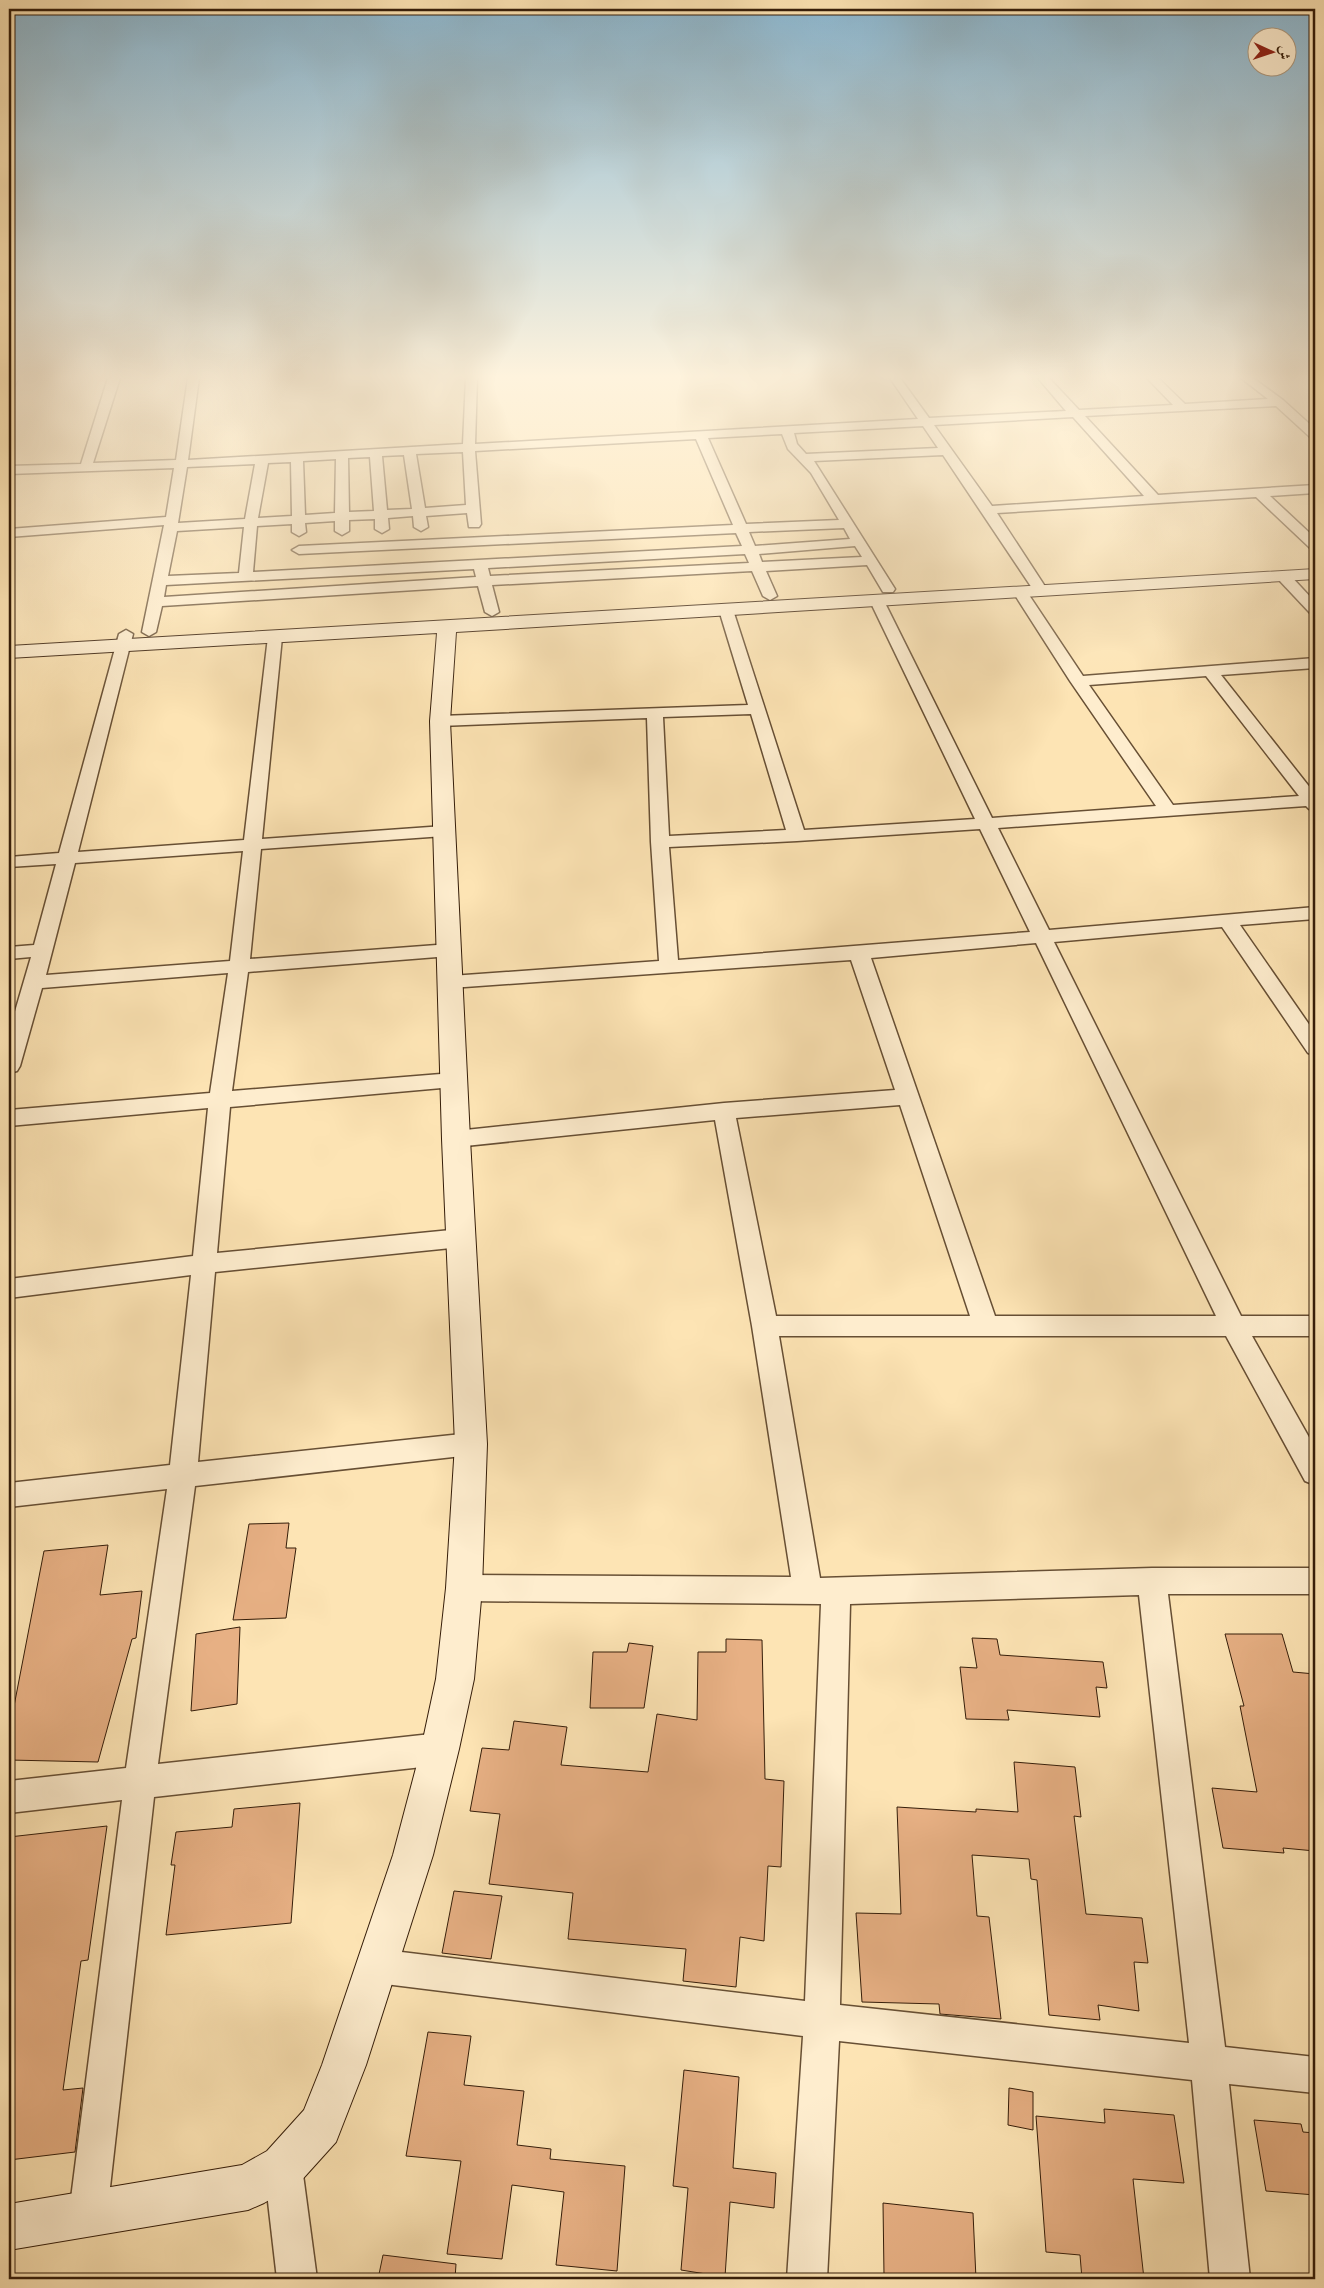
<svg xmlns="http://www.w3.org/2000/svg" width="1324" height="2288" viewBox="0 0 1324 2288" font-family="'IM FELL DW Pica',Amiri,serif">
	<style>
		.building { fill: #e7b084; stroke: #351d09 }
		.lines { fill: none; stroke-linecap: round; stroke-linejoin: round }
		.street-casing { stroke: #674f34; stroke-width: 3 }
		.secondary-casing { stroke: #351d09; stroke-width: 2 }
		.street { fill: #feedce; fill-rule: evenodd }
		.secondary { fill: #feedce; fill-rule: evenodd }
	</style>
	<rect width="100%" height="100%" fill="#fde4b4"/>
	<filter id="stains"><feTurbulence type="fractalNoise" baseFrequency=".004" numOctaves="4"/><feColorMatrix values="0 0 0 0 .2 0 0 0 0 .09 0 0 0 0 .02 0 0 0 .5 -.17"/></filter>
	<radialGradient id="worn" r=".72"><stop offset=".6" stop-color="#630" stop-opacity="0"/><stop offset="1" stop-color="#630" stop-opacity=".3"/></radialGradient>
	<g class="building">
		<path d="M289 1523 286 1548H296L286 1618 233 1620 249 1524Z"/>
		<path d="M108 1545 100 1595 142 1591 136 1638 132 1639 98 1762 9 1760V1732L44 1551Z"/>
		<path d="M240 1627 237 1704 191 1711 196 1634Z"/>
		<path d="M1225 1634H1282L1293 1672 1315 1674V1851L1283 1848 1284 1853 1223 1848 1212 1788 1257 1792 1240 1706H1244Z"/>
		<path d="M972 1638 997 1639 1000 1655 1103 1662 1107 1688 1096 1687 1100 1717 1007 1710 1009 1720 966 1719 960 1667 977 1668Z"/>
		<path d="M726 1639 762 1640 765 1779 784 1781 781 1867 768 1866 764 1941 740 1937 736 1987 683 1981 686 1949 568 1939 573 1893 489 1884 500 1814 470 1811 482 1748 509 1750 514 1721 567 1727 561 1765 648 1772 657 1714 697 1720 698 1652H726Z"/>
		<path d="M629 1643 653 1646 644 1708H590L593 1652H627Z"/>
		<path d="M1014 1762 1075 1767 1081 1817 1074 1816 1086 1914 1142 1918 1148 1963 1134 1962 1139 2011 1098 2005 1100 2020 1049 2015 1037 1880 1031 1879 1029 1859 972 1855 977 1916 989 1917 1001 2019 940 2014 939 2004 862 2002 856 1913 901 1914 897 1807 976 1812V1809L1018 1812Z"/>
		<path d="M300 1803 291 1923 166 1935 175 1865H171L176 1832 232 1827 234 1809Z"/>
		<path d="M107 1826 88 1960 81 1961 63 2090 83 2088 75 2152 9 2160V1837Z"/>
		<path d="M454 1891 502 1896 491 1959 442 1953Z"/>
		<path d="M428 2032 471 2036 464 2085 524 2091 517 2145 551 2149 550 2159 625 2166 617 2271 556 2265 564 2192 512 2185 502 2259 447 2254 461 2161 406 2156Z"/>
		<path d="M684 2070 739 2077 733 2168 776 2173 774 2208 730 2202 725 2277 681 2270 688 2188 673 2186Z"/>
		<path d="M1009 2088 1033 2092V2130L1008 2125Z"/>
		<path d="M1104 2109 1174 2115 1184 2183 1133 2179 1144 2279H1082L1080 2255 1046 2252 1036 2116 1105 2123Z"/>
		<path d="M1254 2120 1301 2124 1303 2132 1315 2133V2195L1266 2191Z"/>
		<path d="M883 2203 973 2213 976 2279H922L884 2275Z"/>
		<path d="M383 2255 456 2264 455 2279H378Z"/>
	</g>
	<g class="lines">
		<g class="street-casing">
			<g id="street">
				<path d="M108 378H120L93 463 176 460 188 378H199L188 460 463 444 466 378H477L475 444 918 419 890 378H900L929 418 1066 411 1038 378H1049L1079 410 1173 405 1147 378H1158L1185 404 1268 399 1241 378H1253L1283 400 1315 429V439L1311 438 1276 406 1085 416 1158 495 1315 485V493L1270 496 1315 538V549L1310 548 1256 497 997 513 1048 591 1041 595 1036 594 943 455 814 461 895 589 893 592H883L867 565 766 571 777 596 770 600 763 596 752 571 492 585 499 612 492 616 485 612 478 586 162 606 156 632 149 636 142 632 164 525 9 537V529L166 517 174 468 9 474V466L81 464ZM1073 417 1144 496 992 506 934 425ZM923 426 938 448 806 454 797 444 794 433ZM782 434 788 449 811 473 839 520 746 524 708 438ZM696 439 733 525 299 546 292 550 299 554 736 533 742 546 253 572 257 526 292 524V532L299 536 306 532 305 523 335 521V531L342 535 349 531V520L375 519V529L382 533 389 529 388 518 413 516 414 527 421 531 428 527 426 516 467 513 469 527H479L481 524 475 451ZM463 452 466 505 425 508 416 454ZM404 455 412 509 387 510 382 456ZM370 457 374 511 349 512 348 458ZM336 459 335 513 305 515 303 461ZM291 462 292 516 258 518 268 463ZM255 464 245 519 178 523 187 467ZM244 527 239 573 168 576 177 531ZM844 528 850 539 755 546 749 532ZM855 546 862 557 762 562 759 554ZM745 554 749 563 490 576 488 568ZM474 569 476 577 164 597 166 585Z"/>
				<path d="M1283 572 1288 573 1315 602V614L1310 613 1278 579 1276 576 1278 573Z"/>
				<path d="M1020 588 1025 589 1083 676 1315 658V668L1221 675 1315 794V810L1309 809 1306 806 998 828 1049 930 1315 907V919L1240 925 1315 1033V1055L1308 1053 1222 927 1054 942 1241 1316H1315V1336H1252L1315 1448V1485L1305 1481 1226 1336H779L820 1578 1152 1568H1315V1594H1168L1225 2047 1315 2057V2093L1229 2084 1250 2279H1210L1192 2080 839 2041 827 2279H787L803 2036 377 1983 365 1978 360 1966 365 1954 377 1949 805 2001 821 1604 464 1601 454 1597 449 1588 454 1579 464 1575 791 1577 752 1326 715 1120 456 1147 448 1145 445 1139 448 1133 456 1131 724 1103 895 1090 851 960 451 988 444 986 441 982 444 978 451 976 659 961 651 842 647 718 440 726 434 724 432 721 434 718 440 716 748 705 719 610 726 606 733 610 804 830 975 819 870 601 877 597 884 601 992 818 1156 806 1070 681 1013 592ZM1206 676 1299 796 1173 805 1089 685ZM751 714 786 830 669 836 663 717ZM980 829 1030 932 678 960 669 847 797 841ZM1036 943 1216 1316H995L871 958ZM900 1105 970 1316H776L736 1118ZM1139 1595 1189 2043 840 2005 850 1604Z"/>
				<path d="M126 630 133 634 78 852 244 840 268 637 275 633 282 637 262 839 444 826 450 827 453 831 450 835 444 836 261 849 250 959 450 944 457 946 460 950 457 954 450 956 248 972 232 1091 453 1073 461 1075 464 1080 461 1085 453 1087 230 1107 217 1253 461 1229 469 1232 473 1238 469 1244 461 1247 215 1272 198 1462 471 1433 481 1436 484 1444 481 1452 471 1455 195 1486 158 1764 440 1733 451 1738 456 1749 451 1760 440 1765 154 1797 107 2214 102 2228 88 2233 74 2228 69 2214 122 1800 9 1813V1781L126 1768 167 1489 9 1507V1483L170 1465 191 1275 9 1298V1279L193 1256 208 1108 9 1126V1110L210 1093 228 973 42 988 20 1066 17 1071 9 1073V1032L31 957 9 959V947L34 945 56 864 9 867V857L59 853 119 634ZM243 851 230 961 46 975 75 863Z"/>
				<path d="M283 2148 296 2154 302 2167 317 2279H277L264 2167 270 2154Z"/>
			</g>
		</g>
		<g class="secondary-casing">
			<g id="secondary">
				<path d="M9 378H19L14 387 9 388Z"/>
				<path d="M1315 569V579L456 632 450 721 470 1139 487 1444 482 1588 474 1679 459 1749 433 1855 366 2065 336 2142 299 2183 264 2203 248 2210 9 2250V2204L242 2165 267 2151 304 2110 322 2065 393 1855 421 1749 436 1679 446 1588 455 1444 442 1139 430 721 437 633 9 658V646Z"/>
			</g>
		</g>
		<use href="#street" class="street"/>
		<use href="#secondary" class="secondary"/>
	</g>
	<linearGradient id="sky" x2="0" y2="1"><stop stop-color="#8bb8d2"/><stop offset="0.54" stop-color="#fef3dd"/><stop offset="1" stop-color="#fef3dd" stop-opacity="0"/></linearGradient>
	<rect width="1324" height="698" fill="url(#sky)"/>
	<rect width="1324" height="2288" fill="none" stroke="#fde4b4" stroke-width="30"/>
	<rect x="10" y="10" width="1304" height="2268" fill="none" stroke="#351d09" stroke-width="2.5"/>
	<rect x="15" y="15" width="1294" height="2258" fill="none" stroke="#351d09"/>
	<g transform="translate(1272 52) rotate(93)"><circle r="24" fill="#feedce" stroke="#ae9a7f"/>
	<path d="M0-4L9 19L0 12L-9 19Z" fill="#8f2418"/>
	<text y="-8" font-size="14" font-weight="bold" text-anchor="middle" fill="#351d09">ش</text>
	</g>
	<rect width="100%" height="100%" filter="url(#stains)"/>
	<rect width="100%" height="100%" fill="url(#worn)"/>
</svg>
